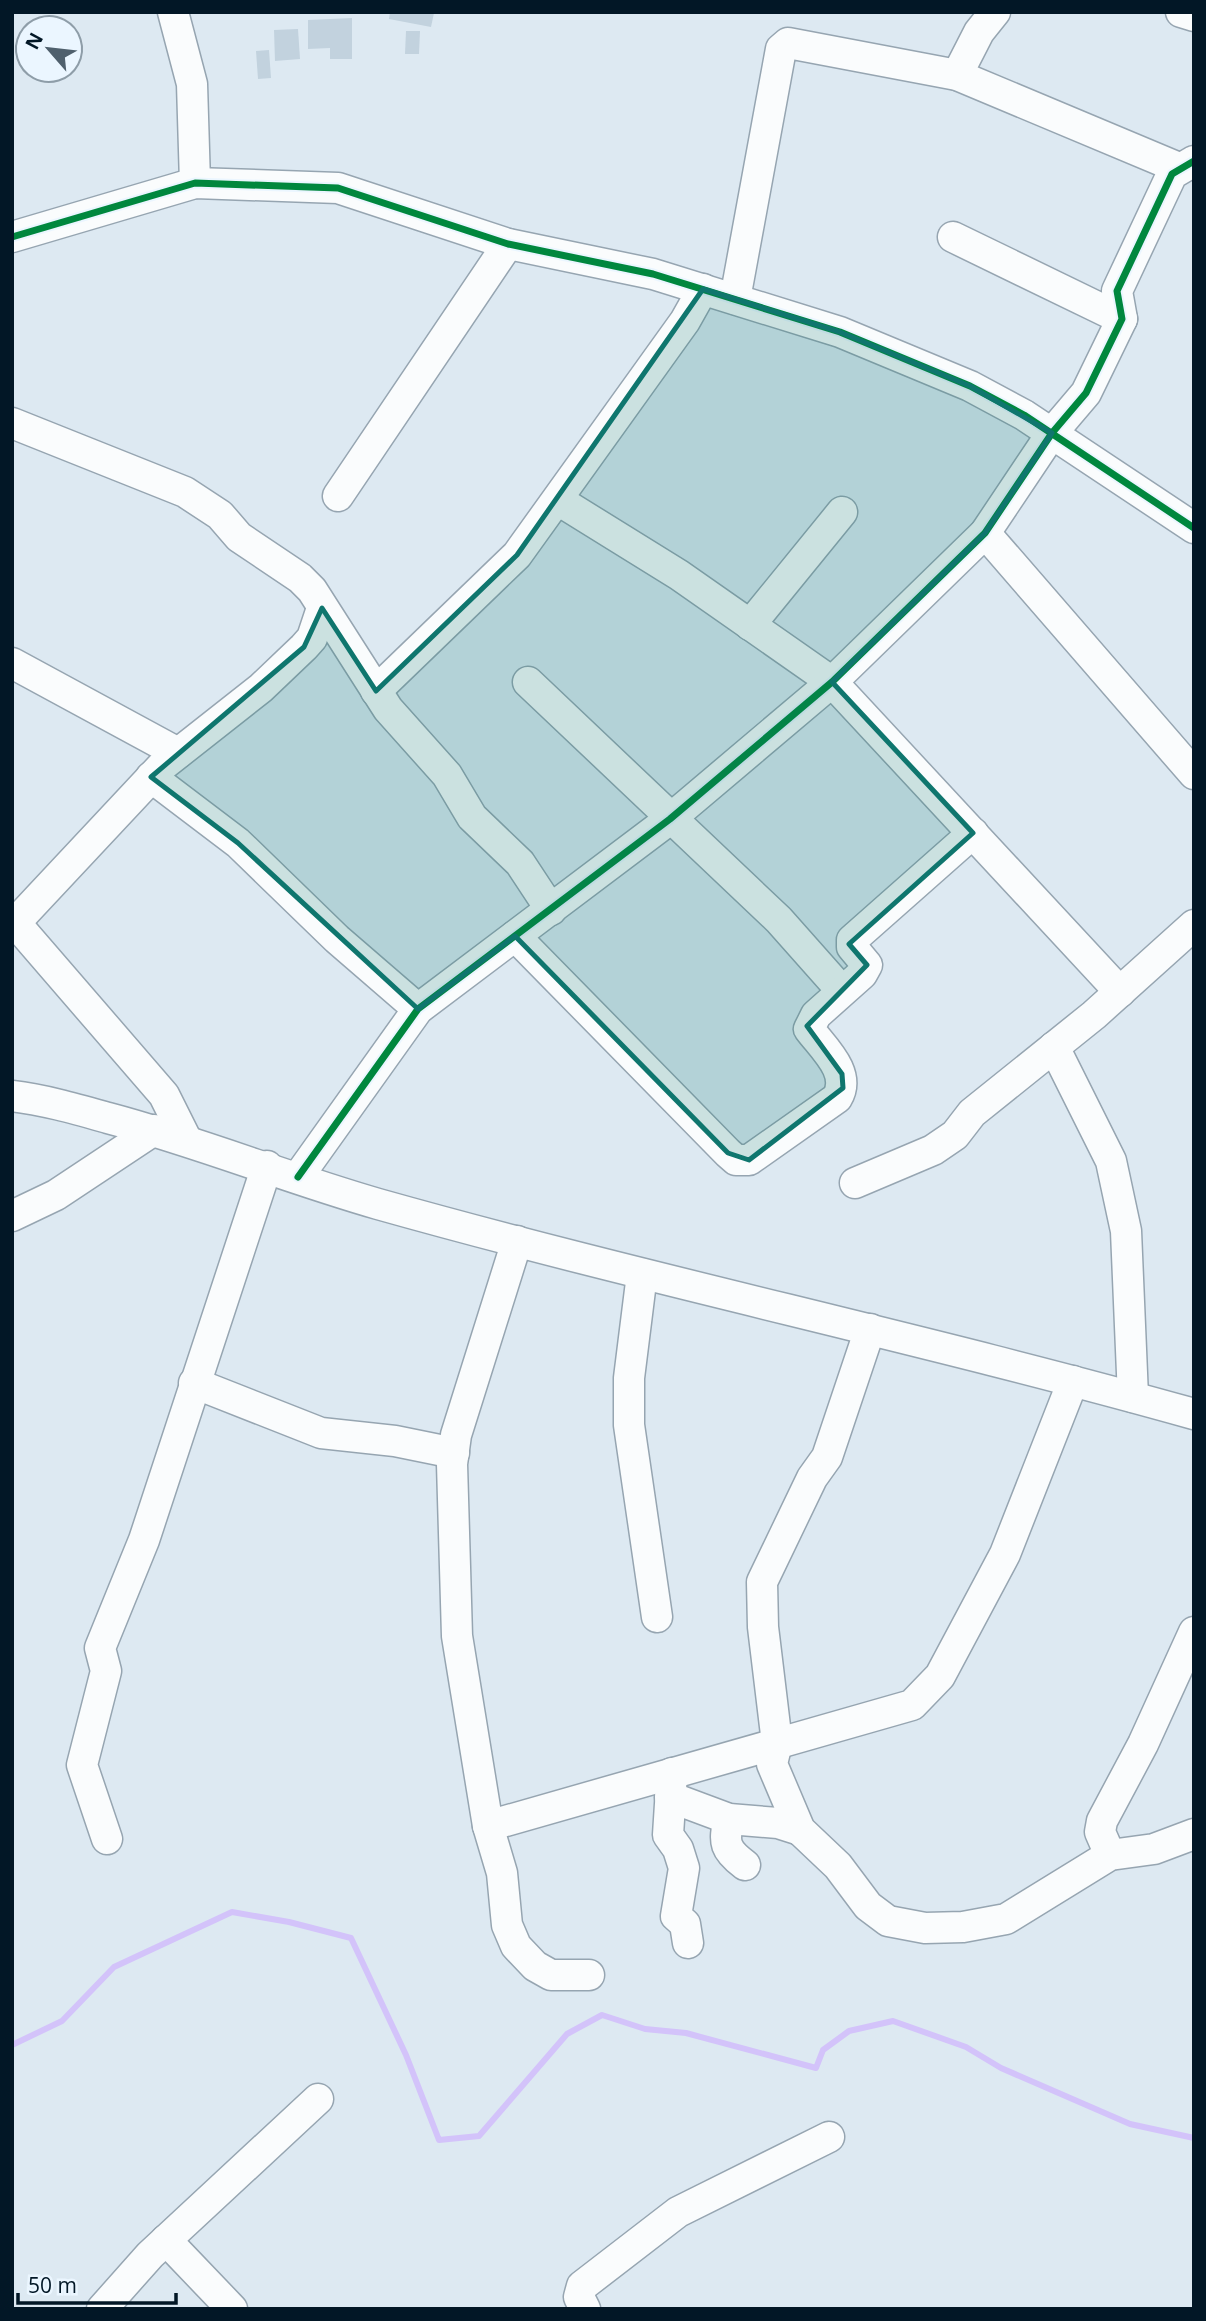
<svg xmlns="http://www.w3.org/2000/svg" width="1206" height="2321" viewBox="0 0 1206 2321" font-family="'Open Sans',sans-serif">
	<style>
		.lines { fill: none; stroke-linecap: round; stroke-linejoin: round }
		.stream { stroke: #d3c3fa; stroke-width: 6 }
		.building { fill: #c2d2de }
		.minor-casing { stroke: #96a5b1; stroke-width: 33 }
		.minor { stroke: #fafcfd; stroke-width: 30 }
		.cycleway-casing { stroke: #ebf6ff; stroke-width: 11 }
		.cycleway { stroke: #00873e; stroke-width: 7 }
		.marked { fill: #0f766e; fill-opacity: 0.2; stroke: #0f766e; stroke-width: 5; stroke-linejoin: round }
	</style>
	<rect width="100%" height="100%" fill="#dde9f2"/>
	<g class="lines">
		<path class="stream" d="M12 2045 62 2021 114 1967 232 1912 289 1922 351 1938 406 2055 439 2140 479 2136 567 2034 602 2015 645 2029 686 2033 816 2068 823 2050 849 2031 893 2021 966 2047 1001 2068 1130 2124 1194 2138"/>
	</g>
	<g class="building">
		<path d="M390 12 434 13 431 27 389 19Z"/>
		<path d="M352 18V59H330V48L308 49V20Z"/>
		<path d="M298 29 300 59 275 61 274 30Z"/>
		<path d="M406 31H420L419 54H405Z"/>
		<path d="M269 50 271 78 258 79 256 51Z"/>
	</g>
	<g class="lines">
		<g class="minor-casing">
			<g id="minor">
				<path d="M173 12 192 84 195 183"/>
				<path d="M1181 12 1194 16"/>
				<path d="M957 75 979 32 995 12"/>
				<path d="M12 237 195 183 338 188 508 244 653 274 840 332 970 386 1024 415 1194 528"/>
				<path d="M953 237 1122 319"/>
				<path d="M735 299 781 49 788 43 957 75 1179 168"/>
				<path d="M12 423 185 492 220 515 239 537 300 578 312 590 388 709 447 775 472 817 520 863 551 910"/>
				<path d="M338 496 508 244"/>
				<path d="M558 500 679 575 832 682 1120 992"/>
				<path d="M985 533 1194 774"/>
				<path d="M750 625 842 512"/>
				<path d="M12 663 178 753"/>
				<path d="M528 682 779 920 842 991"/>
				<path d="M376 691 517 555 685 321 703 289"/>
				<path d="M151 777 238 843 337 939 418 1009"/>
				<path d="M12 919 164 1095 186 1139"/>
				<path d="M15 923 162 766 261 688 304 647 312 638 322 608"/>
				<path d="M515 936 728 1153 736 1160H749L837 1098C852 1073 824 1049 809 1029L816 1015 862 974 867 965 852 947V940L973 833"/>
				<path d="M1054 1047 1111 1161 1126 1231 1133 1397"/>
				<path d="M12 1096C45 1100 76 1109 108 1118 199 1142 287 1178 378 1204 648 1280 923 1338 1194 1414"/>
				<path d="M298 1177 418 1009 670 819 832 682 985 533 1052 433 1086 393 1122 319 1117 291 1172 174 1194 161"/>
				<path d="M855 1183 933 1150 955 1135 972 1113 1094 1015 1194 925"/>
				<path d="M12 1216 56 1195 154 1130"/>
				<path d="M517 1241 456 1435 452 1464 457 1636 488 1826 502 1873 507 1925 516 1946 535 1966 551 1975H589"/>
				<path d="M642 1274 629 1378V1425L657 1617"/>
				<path d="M870 1329 827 1457 812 1478 762 1582 763 1627 777 1743 772 1764 800 1830 838 1866 868 1906 888 1921 925 1928 963 1927 1006 1919 1110 1855 1154 1849 1194 1834"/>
				<path d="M194 1383 321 1433 395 1441 454 1453"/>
				<path d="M672 1773 668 1835 678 1849 684 1868 676 1916 685 1924 688 1943"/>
				<path d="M670 1797 729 1819 778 1823 800 1830"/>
				<path d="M729 1819C723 1843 725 1850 745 1865"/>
				<path d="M488 1826 912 1705 940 1676 1005 1554 1073 1381"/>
				<path d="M107 1839 82 1765 106 1671 100 1648 144 1540 267 1166"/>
				<path d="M1110 1855 1100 1832 1102 1821 1143 1744 1194 1632"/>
				<path d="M166 2240 232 2309"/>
				<path d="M102 2309 150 2255 318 2099"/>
				<path d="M585 2309 579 2297 582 2286 678 2212 829 2137"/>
			</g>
		</g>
		<use href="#minor" class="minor"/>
		<g class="cycleway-casing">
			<g id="cycleway">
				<path d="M12 237 195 183 338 188 508 244 653 274 840 332 970 386 1024 415 1194 528"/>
				<path d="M298 1177 418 1009 670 819 832 682 985 533 1052 433 1086 393 1122 319 1117 291 1172 174 1194 161"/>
			</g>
		</g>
		<use href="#cycleway" class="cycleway"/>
	</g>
	<path class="marked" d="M703 289 840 332 970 386 1052 433 985 533 832 682 973 833 849 944 867 965 807 1026 842 1074 843 1088 749 1160 728 1153 515 936 418 1009 238 843 151 777 304 647 322 608 376 691 517 555Z"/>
	<rect width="1206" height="2321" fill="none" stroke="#021726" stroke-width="28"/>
	<g transform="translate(49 49) rotate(298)"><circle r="33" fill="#ebf6ff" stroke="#8e9da8" stroke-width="2"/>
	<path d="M0-5L12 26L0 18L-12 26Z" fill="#4f606d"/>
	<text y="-10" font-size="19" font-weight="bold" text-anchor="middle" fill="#021726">N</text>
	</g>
	<path d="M18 2293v10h158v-10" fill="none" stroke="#021726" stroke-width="3.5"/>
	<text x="28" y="2293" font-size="21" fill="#021726" stroke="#ebf6ff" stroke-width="5" paint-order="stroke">50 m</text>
</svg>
